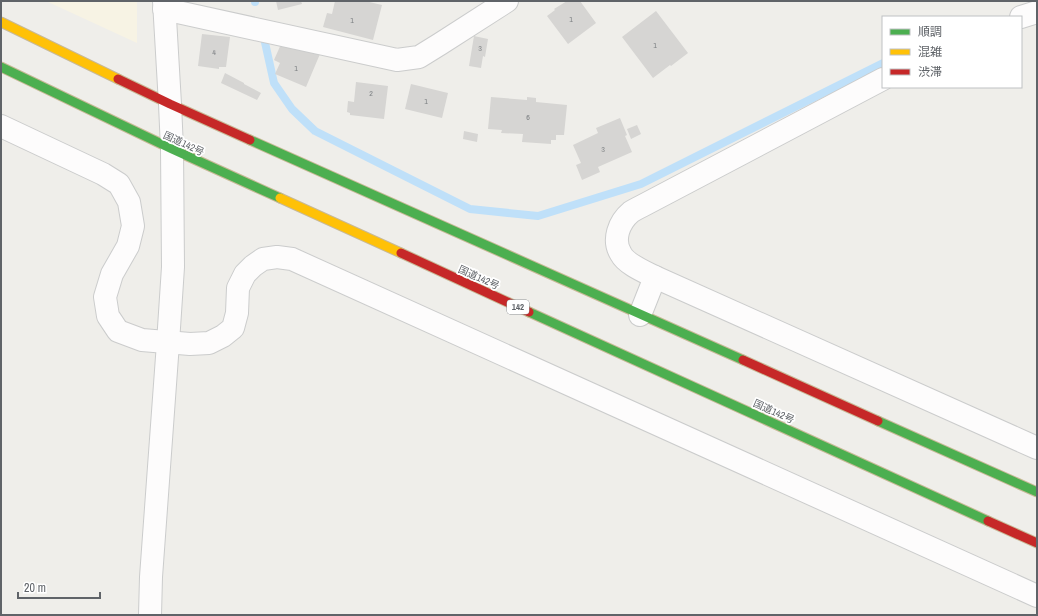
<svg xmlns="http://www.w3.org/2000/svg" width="1038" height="616" viewBox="0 0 1038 616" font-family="'Archivo Narrow','Noto Sans JP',sans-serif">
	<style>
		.commercial { fill: #f7f3e4 }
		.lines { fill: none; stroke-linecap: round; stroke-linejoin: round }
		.stream { stroke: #bfe0f9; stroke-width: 8 }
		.building { fill: #d6d5d3 }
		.street-casing { stroke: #cbcccc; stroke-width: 24 }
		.fast-casing { stroke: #c8b996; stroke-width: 11 }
		.slow-casing { stroke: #c8b996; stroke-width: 11 }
		.jam-casing { stroke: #c8b996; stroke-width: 11 }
		.street { stroke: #fdfcfc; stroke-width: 22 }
		.fast { stroke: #4caf50; stroke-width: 9 }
		.slow { stroke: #ffc107; stroke-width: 9 }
		.jam { stroke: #c62828; stroke-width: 9 }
		.labels { text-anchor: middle; stroke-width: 3.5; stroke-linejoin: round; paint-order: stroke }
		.number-label { font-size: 8px; fill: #7e8184 }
		.shield { fill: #fff; stroke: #8f9295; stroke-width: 1 }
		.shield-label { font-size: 9px; font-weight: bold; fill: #5f6368 }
		.street-label { font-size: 10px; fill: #5f6368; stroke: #fff }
	</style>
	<rect width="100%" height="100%" fill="#efeeea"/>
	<path class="commercial" d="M46 1H137V43Z"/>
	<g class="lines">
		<g class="stream">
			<path d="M255 1V2"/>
			<path d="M264 38 274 83 292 109 315 131 470 209 538 216 641 184 883 63"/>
		</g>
	</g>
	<g class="building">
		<path d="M276 1H301L302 4 278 10Z"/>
		<path d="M335 1H365L382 5 373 40 323 27 327 13 332 14Z"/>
		<path d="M567 1H580L596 23 568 44 547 16 555 10 554 9Z"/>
		<path d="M656 11 688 53 671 66 670 65 653 78 622 37Z"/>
		<path d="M202 34 230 37 226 67H219V69L198 66Z"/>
		<path d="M474 36 488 39 485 57 483 56 481 68 469 66Z"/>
		<path d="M282 42 320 54 306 87 275 74 280 63 274 60Z"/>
		<path d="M225 73 244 83V84L261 93 257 100 221 83Z"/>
		<path d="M356 82 388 86 384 119 350 115V113L347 112 348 101 354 102Z"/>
		<path d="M411 84 448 93 442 118 405 109Z"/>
		<path d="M491 97 527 100V97L536 98V102L567 105 564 135H556V140H551V144L522 142 523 134 501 133 502 130 488 129Z"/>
		<path d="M620 118 627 135 625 136 632 152 598 167 600 172 582 180 576 165 581 163 573 145 598 133 596 128Z"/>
		<path d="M637 125 641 134 631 139 627 129Z"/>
		<path d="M464 131 478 134 477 142 463 139Z"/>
	</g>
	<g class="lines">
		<g class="street-casing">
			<g id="street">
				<path d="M164 9 397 60 419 57 440 44 507 1"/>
				<path d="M1021 17 1037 12"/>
				<path d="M883 79 642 206C638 208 634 210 631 212 619 222 612 240 621 254 626 264 645 272 655 277L1037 448"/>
				<path d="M1 126 103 174 119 184 129 202 133 226 128 246 112 274 105 297 108 316 118 331 142 340 190 344 209 343 223 336 233 328 237 313 238 288 245 274 253 266 263 259 277 257 292 259 1037 596"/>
				<path d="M640 315 655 277"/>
				<path d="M150 615 151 577 168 343 173 267 172 149 170 104 164 1"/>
			</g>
		</g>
		<g class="fast-casing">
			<g id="fast">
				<path d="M1 67 172 149 280 198"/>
				<path d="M250 140 743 360"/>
				<path d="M529 312 988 521"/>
				<path d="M878 421 1037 492"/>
			</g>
		</g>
		<g class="slow-casing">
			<g id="slow">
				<path d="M1 22 118 79"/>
				<path d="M280 198 401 253"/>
			</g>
		</g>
		<g class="jam-casing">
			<g id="jam">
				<path d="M118 79 170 104 250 140"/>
				<path d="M401 253 529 312"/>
				<path d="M743 360 878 421"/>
				<path d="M988 521 1037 543"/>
			</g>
		</g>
		<use href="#street" class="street"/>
		<use href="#fast" class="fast"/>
		<use href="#slow" class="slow"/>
		<use href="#jam" class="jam"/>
	</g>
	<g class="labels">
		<g class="number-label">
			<text x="571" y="22">1</text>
			<text x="352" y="23">1</text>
			<text x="655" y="48">1</text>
			<text x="480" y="51">3</text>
			<text x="214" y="55">4</text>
			<text x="296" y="71">1</text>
			<text x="371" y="96">2</text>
			<text x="426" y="104">1</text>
			<text x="528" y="120">6</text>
			<text x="603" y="152">3</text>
		</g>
		<rect class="shield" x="507" y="300" width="22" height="14" rx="3"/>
		<g class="shield-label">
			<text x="518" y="310">142</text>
		</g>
		<g class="street-label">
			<text transform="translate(184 143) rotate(25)" y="4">国道142号</text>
			<text transform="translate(479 277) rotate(24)" y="4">国道142号</text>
			<text transform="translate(774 411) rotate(24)" y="4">国道142号</text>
		</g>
	</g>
	<rect width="1038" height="616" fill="none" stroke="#5f6368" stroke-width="4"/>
	<rect x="882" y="16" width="140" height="72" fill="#ffffff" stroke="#bfc1c3"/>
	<rect x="890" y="29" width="20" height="6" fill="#4caf50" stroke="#bfc1c3"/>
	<text x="918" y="36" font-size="12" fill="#5f6368">順調</text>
	<rect x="890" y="49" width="20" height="6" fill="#ffc107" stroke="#bfc1c3"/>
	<text x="918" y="56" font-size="12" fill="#5f6368">混雑</text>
	<rect x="890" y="69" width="20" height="6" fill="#c62828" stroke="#bfc1c3"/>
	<text x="918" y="76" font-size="12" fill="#5f6368">渋滞</text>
	<path d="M18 592v6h82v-6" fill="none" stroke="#5f6368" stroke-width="2"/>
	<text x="24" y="592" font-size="12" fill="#5f6368" stroke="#ffffff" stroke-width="3" paint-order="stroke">20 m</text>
</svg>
